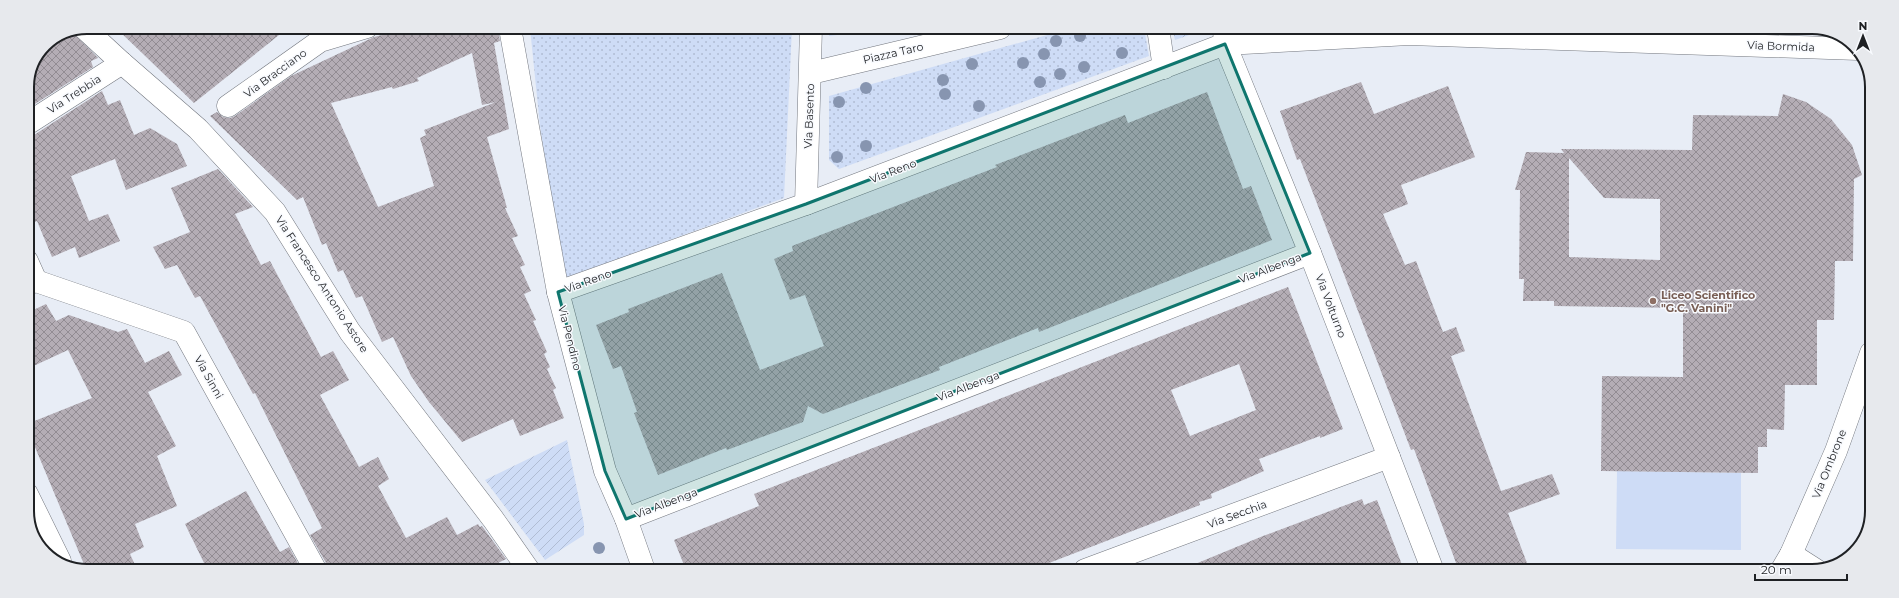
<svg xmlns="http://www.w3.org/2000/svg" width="1899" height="598" viewBox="0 0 1899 598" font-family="Montserrat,sans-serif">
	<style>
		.grass { fill: url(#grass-dots) }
		.garden { fill: url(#garden-furrows) }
		.pitch { fill: #cedcf6 }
		.building { fill: url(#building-cross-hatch); fill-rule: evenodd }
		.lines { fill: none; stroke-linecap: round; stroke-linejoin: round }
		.minor-casing { stroke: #73777f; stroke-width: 23 }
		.minor { stroke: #fff; stroke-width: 22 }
		.tree { fill: #8795b0 }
		.marked { fill: #0f766e; fill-opacity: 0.2; stroke: #0f766e; stroke-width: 3; stroke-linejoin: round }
		.education-dot { fill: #8d6e63; stroke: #f8fafe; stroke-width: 1.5 }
		.labels { text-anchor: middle; stroke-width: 3; stroke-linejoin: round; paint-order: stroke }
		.street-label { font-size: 11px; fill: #1f2124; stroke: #f8fafe }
		.education-label { font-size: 11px; font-weight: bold; fill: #785e54; stroke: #f8fafe; text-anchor: start }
		.rim { fill: none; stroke: #1f2124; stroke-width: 2 }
	</style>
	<defs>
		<pattern id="grass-dots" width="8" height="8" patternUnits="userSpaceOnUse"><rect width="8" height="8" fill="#cedcf6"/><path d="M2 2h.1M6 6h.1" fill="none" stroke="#b0bcd3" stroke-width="1.8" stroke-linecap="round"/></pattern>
		<pattern id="garden-furrows" width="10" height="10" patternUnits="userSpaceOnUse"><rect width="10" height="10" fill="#cedcf6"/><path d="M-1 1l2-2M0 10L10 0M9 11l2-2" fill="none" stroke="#b0bcd3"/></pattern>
		<pattern id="building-cross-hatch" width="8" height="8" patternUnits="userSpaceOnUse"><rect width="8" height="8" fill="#b4adb5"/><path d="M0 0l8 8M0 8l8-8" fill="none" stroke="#928c93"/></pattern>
	</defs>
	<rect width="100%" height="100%" fill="#e8edf6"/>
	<g class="grass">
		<path d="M530 28H792L784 198 564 279 540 126Z"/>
		<path d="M829 28H897L829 36Z"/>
		<path d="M1072 28H1144L1149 56 839 169 829 160V96Z"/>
	</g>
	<g class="garden">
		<path d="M1172 28H1203V30L1175 40Z"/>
		<path d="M567 440 584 524V535L545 560 485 480Z"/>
	</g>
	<path class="pitch" d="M1617 471 1741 473V550L1616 549Z"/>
	<g class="building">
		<path d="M115 27H289L194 103Z"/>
		<path d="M414 27 498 28 500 41 494 43 509 129 487 137 507 208H505L518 236 512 238 525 265 520 267 531 291 524 294 536 320 533 321 547 352 544 354 550 367 547 369 556 388 553 390 564 418 520 436 513 419 462 442 429 402 411 376 393 337 382 342 362 296 356 298 343 270 338 272 326 243 322 245 303 197 297 200 210 116 217 112 223 117 230 118 235 116 291 76 374 37ZM472 53 482 105 496 102 424 130 426 135 420 138 434 186 378 207 331 103 392 87 393 89 419 81 417 78Z"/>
		<path d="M73 33 98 58 91 61 93 67 27 109V87L45 44Z"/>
		<path d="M1361 82 1374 114 1448 86 1475 157 1401 185 1408 204 1383 214 1405 265 1416 261 1443 332 1456 327 1465 351 1451 356 1501 491 1552 474 1560 494 1508 513 1530 571H1459L1414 449 1411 450 1300 159 1297 160 1280 111Z"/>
		<path d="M102 91 108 105 120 100 134 135 150 128 177 144 187 166 126 190 115 159 71 176 89 221 108 214 120 241 79 258 75 247 52 257 37 221 27 226V136L34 135Z"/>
		<path d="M1207 92 1243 189 1251 186 1272 240 1039 332 1038 328 939 367 940 370 823 414 808 406 803 422 727 450 726 448 658 475 634 413 637 412 621 366 613 369 596 325 629 312 628 309 722 273 760 370 824 346 805 295 790 300 774 259 793 251 792 246 997 167 995 165 1125 115 1128 123Z"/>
		<path d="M1783 94 1806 102 1831 119 1852 145 1862 175 1854 179 1853 261H1835L1834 320H1817V385H1785L1784 430 1767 429V447H1758V473L1601 471 1602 376 1683 377V308L1554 306V301H1523L1524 279H1519L1520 190H1515L1526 152 1564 153 1561 149 1692 150 1693 115 1778 116ZM1569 158 1604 198 1660 199V260L1569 257Z"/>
		<path d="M218 169 253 207 235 214 261 265 270 261 321 357 333 351 349 380 320 395 359 467 378 457 389 479 378 486 406 538 447 517 457 535 478 524 480 527 482 526 506 559 498 563 502 569H327L326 563 310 535 322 528 255 393 253 394 200 296 195 298 177 265 165 269 153 247 190 232 171 188Z"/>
		<path d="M1288 287 1343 429 1320 438V436L1259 459 1264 471 1211 494 1212 498 1199 502 1200 505 1049 563 1052 570H686L674 540 759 506 754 494ZM1239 364 1256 410 1190 436 1171 390Z"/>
		<path d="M46 304 56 321 69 315 118 332 127 329 145 363 169 351 182 375 148 392 176 446 157 456 177 506 135 524 144 547 130 554 137 569H86L27 428V424L92 398 68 350 27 369V313Z"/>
		<path d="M246 491 280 552 289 547 301 569H207L185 524Z"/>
		<path d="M1362 499 1364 505 1377 500 1404 570H1183V569L1263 536Z"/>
	</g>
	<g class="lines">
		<g class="minor-casing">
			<g id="minor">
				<path d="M84 28 122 63 198 129 275 212 350 332 493 519 528 569"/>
				<path d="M510 28 558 292 605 471 626 519 644 570"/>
				<path d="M1158 28 1164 68"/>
				<path d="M1224 30 1225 44 1310 253 1433 571"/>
				<path d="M811 73 1000 28"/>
				<path d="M228 106 320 41 367 27"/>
				<path d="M27 124 122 63"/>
				<path d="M806 204 811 28"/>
				<path d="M27 261 36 281"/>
				<path d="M27 284 36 281 184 332 315 569"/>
				<path d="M558 292 806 204 1225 44 1409 34 1858 49"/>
				<path d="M27 494 60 561"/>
				<path d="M626 519 1310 253"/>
				<path d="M1791 554 1816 570"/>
				<path d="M1085 570 1389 457"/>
				<path d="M1781 571 1791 554 1836 451 1871 353"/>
			</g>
		</g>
		<use href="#minor" class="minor"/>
	</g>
	<g class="tree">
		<circle cx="1080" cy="36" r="6"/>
		<circle cx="1056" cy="41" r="6"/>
		<circle cx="1122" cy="53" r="6"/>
		<circle cx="1044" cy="54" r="6"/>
		<circle cx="1023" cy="63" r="6"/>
		<circle cx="972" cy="64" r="6"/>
		<circle cx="1084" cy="67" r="6"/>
		<circle cx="1060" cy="74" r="6"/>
		<circle cx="943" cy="80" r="6"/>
		<circle cx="1040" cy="82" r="6"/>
		<circle cx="866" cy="88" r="6"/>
		<circle cx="945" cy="94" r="6"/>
		<circle cx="839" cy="102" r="6"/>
		<circle cx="979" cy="106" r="6"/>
		<circle cx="866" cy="146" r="6"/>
		<circle cx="837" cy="157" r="6"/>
		<circle cx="599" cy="548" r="6"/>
	</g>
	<path class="marked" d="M1225 44 1310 253 626 519 605 471 558 292 806 204Z"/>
	<circle class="education-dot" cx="1653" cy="301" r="4"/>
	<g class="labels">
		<g class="street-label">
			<text transform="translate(1781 46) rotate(2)" y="4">Via Bormida</text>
			<text transform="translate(893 53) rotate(-13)" y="4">Piazza Taro</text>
			<text transform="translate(275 73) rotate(-36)" y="4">Via Bracciano</text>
			<text transform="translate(74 94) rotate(-33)" y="4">Via Trebbia</text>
			<text transform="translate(809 116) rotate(-88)" y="4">Via Basento</text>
			<text transform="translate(893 171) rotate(-21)" y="4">Via Reno</text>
			<text transform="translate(1270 268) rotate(-21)" y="4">Via Albenga</text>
			<text transform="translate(588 281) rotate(-20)" y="4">Via Reno</text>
			<text transform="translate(322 284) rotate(57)" y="4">Via Francesco Antonio Astore</text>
			<text transform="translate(1331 306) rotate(69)" y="4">Via Volturno</text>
			<text transform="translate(570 338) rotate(76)" y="4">Via Pendino</text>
			<text transform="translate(209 377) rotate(61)" y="4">Via Sinni</text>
			<text transform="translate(968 386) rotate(-21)" y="4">Via Albenga</text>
			<text transform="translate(1829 464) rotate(-68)" y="4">Via Ombrone</text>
			<text transform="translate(666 503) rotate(-21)" y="4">Via Albenga</text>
			<text transform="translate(1237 514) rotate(-20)" y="4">Via Secchia</text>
		</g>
		<g class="education-label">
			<text x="1661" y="299">Liceo Scientifico<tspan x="1661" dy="13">"G.C. Vanini"</tspan></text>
		</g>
	</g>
	<path d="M0 0H1899V598H0ZM87 34H1812A53 53 0 0 1 1865 87V511A53 53 0 0 1 1812 564H87A53 53 0 0 1 34 511V87A53 53 0 0 1 87 34Z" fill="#e7e9ed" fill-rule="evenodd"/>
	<path class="rim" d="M87 34H1812A53 53 0 0 1 1865 87V511A53 53 0 0 1 1812 564H87A53 53 0 0 1 34 511V87A53 53 0 0 1 87 34Z"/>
	<g transform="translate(1863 36)" stroke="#f8fafe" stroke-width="3" paint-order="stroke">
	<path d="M0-3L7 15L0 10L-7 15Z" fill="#1f2124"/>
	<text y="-6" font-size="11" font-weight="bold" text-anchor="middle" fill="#1f2124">N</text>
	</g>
	<path d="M1755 574v6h92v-6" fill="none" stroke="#1f2124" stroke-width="2"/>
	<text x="1761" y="574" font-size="12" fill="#1f2124" stroke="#f8fafe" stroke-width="3" paint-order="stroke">20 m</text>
</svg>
